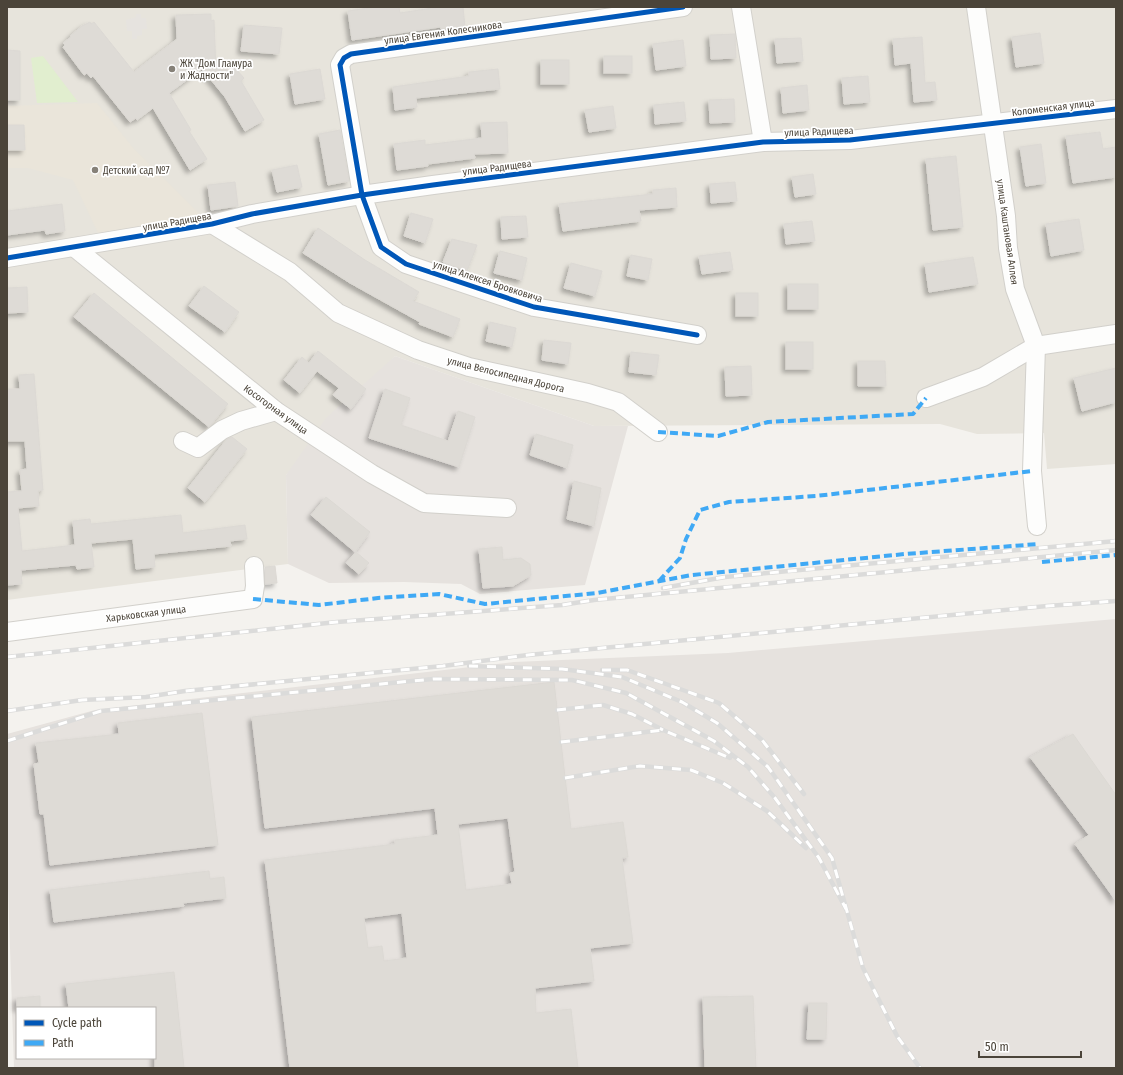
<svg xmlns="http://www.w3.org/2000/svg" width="1123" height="1075" viewBox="0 0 1123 1075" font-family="'Fira Sans Condensed',sans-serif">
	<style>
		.residential { fill: #e7e4dc }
		.industrial { fill: #e6e2de; fill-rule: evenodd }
		.education { fill: #eae5da }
		.green { fill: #e1eecf }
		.parking { fill: #e6e3df }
		.building { fill: #dedbd6; stroke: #dcd9d4; fill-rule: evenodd; filter: url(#shadow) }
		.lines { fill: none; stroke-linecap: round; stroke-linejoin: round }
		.minor-casing { stroke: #d2d0cb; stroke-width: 20 }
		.minor { stroke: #fdfdfc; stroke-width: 18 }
		.rail-casing { stroke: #dbdbda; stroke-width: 4.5 }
		.rail { stroke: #fff; stroke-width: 3; stroke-dasharray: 9; stroke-linecap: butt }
		.quiet { stroke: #3fa9f5; stroke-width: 4; stroke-dasharray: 8 4; stroke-linecap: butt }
		.cycleway-casing { stroke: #fff; stroke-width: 8 }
		.cycleway { stroke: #0057b8; stroke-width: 5 }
		.poi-dot { fill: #868178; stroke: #fff; stroke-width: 1.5 }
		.labels { text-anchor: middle; stroke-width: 3.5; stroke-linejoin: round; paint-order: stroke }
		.street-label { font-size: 10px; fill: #4b4439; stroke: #fff }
		.poi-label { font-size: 10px; fill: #4b4439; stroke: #fff; text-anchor: start }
	</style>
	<defs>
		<filter id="shadow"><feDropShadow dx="-3.5" dy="3.5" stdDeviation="2" flood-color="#0004"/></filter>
	</defs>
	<rect width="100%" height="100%" fill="#f4f2ee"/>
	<path class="residential" d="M7 7H1116V464L1047 469 1044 433 977 434 940 424 594 426 395 356 286 475 288 564 7 600Z"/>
	<g class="industrial">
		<path d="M395 356 594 426H628L585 585 480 594 461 584 404 582 329 583 288 564 286 475 326 418Z"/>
		<path d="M1116 619V1068H14L7 858V734L95 710 514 662 728 653ZM17 1008H155V1058H17Z"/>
	</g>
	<path class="education" d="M97 103 134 149 205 219 100 237 73 180 28 168H7V106Z"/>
	<path class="green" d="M43 56 78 102 37 103 31 58Z"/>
	<path class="parking" d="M136 14H141V18H146L147 29H142V35L137 36V39H132V31H127L126 20 136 17Z"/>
	<g class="building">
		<path d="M375 7H399L400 13 439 7H463L465 27 441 29 440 27 352 40 348 11Z"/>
		<path d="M211 14V21L214 20 216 70 228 60 244 78 241 81 264 120 245 131 225 97 202 69 169 93 191 130 189 131 207 159 190 170 153 108 137 120 136 118 130 122 93 76 91 78 87 73 84 75 63 47 65 45 63 43 71 37 70 36 82 26 90 22 91 24 94 22 134 72 177 39 176 15Z"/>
		<path d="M244 25 282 28 279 54 241 51Z"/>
		<path d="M1040 33 1044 63 1016 67 1012 37Z"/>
		<path d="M735 34 736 58 711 59 710 35Z"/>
		<path d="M922 37 925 83 935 82 937 100 914 102 911 63 895 65 893 39Z"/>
		<path d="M801 38 803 61 777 63 775 39Z"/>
		<path d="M683 40 686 66 656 70 653 44Z"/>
		<path d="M7 50 20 51V100H7Z"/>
		<rect x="604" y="56" width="28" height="17"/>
		<rect x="541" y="60" width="28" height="24"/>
		<path d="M320 69 325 99 295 104 290 74Z"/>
		<path d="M498 69 500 89 416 98 417 107 395 110 393 87 469 76V72Z"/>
		<path d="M868 76 870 102 844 104 842 78Z"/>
		<path d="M807 85 809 110 783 113 781 88Z"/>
		<path d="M734 99 735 122 710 123 709 100Z"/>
		<path d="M684 102 686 121 655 124 654 105Z"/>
		<path d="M613 106 616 128 589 132 585 110Z"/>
		<path d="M507 122 508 153 474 154 475 158 428 164V166L397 170 394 144 425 140V145L482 138 481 123Z"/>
		<path d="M7 125H24L25 150H7Z"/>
		<path d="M340 130 349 181 328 185 319 134Z"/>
		<path d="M1100 132 1103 149 1116 147V177L1073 183 1066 136Z"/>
		<path d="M1041 144 1046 183 1026 186 1020 147Z"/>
		<path d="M956 156 963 227 933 230 926 159Z"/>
		<path d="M297 165 302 187 277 192 272 170Z"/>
		<path d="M813 174 816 194 795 197 792 177Z"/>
		<path d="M235 182 238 206 211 210 208 185Z"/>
		<path d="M735 182 737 201 711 203 710 184Z"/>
		<path d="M676 188 677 207 639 210 641 221 563 231 559 204 653 194V190Z"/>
		<path d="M62 204 65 231 46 234 45 230 7 235V211Z"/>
		<path d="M411 213 433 219 425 243 404 236Z"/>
		<path d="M526 216 528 237 502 239 501 217Z"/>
		<path d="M1079 219 1084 250 1051 256 1046 224Z"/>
		<path d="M812 221 815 241 786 244 784 224Z"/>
		<path d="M318 228 365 260 419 292 413 301 460 319 453 337 419 324 420 322 350 283 303 253Z"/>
		<path d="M452 239 477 245 467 271 443 262Z"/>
		<path d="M500 251 527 258 522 280 494 273Z"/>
		<path d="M730 252 733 270 702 274 699 256Z"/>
		<path d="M631 255 652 259 648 280 627 276Z"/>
		<path d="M973 257 978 284 929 292 925 264Z"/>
		<path d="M571 263 602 271 595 296 564 288Z"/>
		<rect x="788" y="284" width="30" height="25"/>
		<path d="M204 286 239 312 225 332 189 306Z"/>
		<path d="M27 287 28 312 7 313V288Z"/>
		<path d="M94 293 228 404 209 427 74 317Z"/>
		<rect x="736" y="293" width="22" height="23"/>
		<path d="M490 322 516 328 512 347 486 341Z"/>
		<path d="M544 340 571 343 568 364 542 360Z"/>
		<rect x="786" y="342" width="27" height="27"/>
		<path d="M318 351 366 389 351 409 333 395 339 388 317 371 300 393 284 380 302 357 309 363Z"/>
		<path d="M631 352 659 355 656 375 629 372Z"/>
		<path d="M858 361H885L886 386H858Z"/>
		<path d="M751 366 752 395 726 396 725 367Z"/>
		<path d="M1116 368V402L1082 411 1074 378Z"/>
		<path d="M34 374 43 490 38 491 39 506 18 508 22 551 75 545 73 521 90 519 91 524 181 515 183 533 245 525 247 539 230 541 231 546 154 554 155 567 136 569 133 539 91 543 94 567 77 569 76 565 21 570 22 584 7 585V492L22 491 20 470 27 469 25 441H7V389H20L19 375Z"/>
		<path d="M385 389 410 398 401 425 448 441 458 411 475 417 459 467 369 438Z"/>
		<path d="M536 434 573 445 567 468 530 455Z"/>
		<path d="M232 437 247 449 205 502 188 488 227 439Z"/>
		<path d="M574 481 601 488 594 526 567 519Z"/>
		<path d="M326 497 370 532 355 552 311 515Z"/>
		<path d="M502 547 503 560 521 558 530 564 531 575 513 586 483 588 479 549Z"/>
		<path d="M356 552 369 563 359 574 346 563Z"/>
		<path d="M275 566 277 583 265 584V567Z"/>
		<path d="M554 682 571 829 623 822 628 857 622 858 633 943 590 948 594 981 535 988 536 1013 571 1009 578 1068H290L265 860 395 844V840L438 835 435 808 265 828 252 717ZM508 818 515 872 510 873 512 884 466 890 458 824ZM402 913 407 958 384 961 382 946 368 948 364 918Z"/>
		<path d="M202 713 218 845 50 865 44 814H40L34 764 39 763 36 743 119 734 118 723Z"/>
		<path d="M1073 734 1116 795V901L1075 844 1089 835 1030 757Z"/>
		<path d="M209 871 210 879 224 877 226 898 183 903 184 906 54 922 50 890Z"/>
		<path d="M174 972 184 1068H155V1008H69L66 984Z"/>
		<path d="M40 996V1008H17V998Z"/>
		<path d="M753 996 756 1068H705L703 997Z"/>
		<path d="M809 1003H827L826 1039H807Z"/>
	</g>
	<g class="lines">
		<g class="minor-casing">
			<g id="minor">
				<path d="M683 7 351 54 344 58 340 65 362 195 381 247 406 264 534 307 697 335"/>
				<path d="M741 7 763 142"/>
				<path d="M976 7 1006 216 1008 248 1015 289 1036 346 1032 471 1037 526"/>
				<path d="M212 224 290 272 338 313 418 350 469 367 588 393 618 402 658 432"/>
				<path d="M75 248 276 411 372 474 424 503 507 508"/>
				<path d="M7 258 212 224 252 214 362 195 433 185 763 142 850 140 1116 109"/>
				<path d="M926 398 983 377 1036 346 1116 334"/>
				<path d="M183 441 198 448 222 430 241 421 276 411"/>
				<path d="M7 632 253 599 255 586 254 566"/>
			</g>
		</g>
		<use href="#minor" class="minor"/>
		<g class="rail-casing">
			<g id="rail">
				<path d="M663 588 725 577 1116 541"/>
				<path d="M7 657 337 622 562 605 594 600 1116 550"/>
				<path d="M469 666 562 669 622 677 682 702 717 723 768 767 832 858 863 968 897 1036 920 1068"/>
				<path d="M602 670H627L719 703 762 740 804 794"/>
				<path d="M557 710 603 705 632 714 663 730"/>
				<path d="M7 711 82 700 146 697 185 691 443 666 528 655 1047 606 1116 601"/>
				<path d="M7 741 101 711 433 679 572 680 626 693 714 741 748 767 775 798 819 858 846 909"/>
				<path d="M561 742 663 730 730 758"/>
				<path d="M565 778 640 766 691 770 723 783 767 811 806 848"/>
			</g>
		</g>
		<use href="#rail" class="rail"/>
		<g class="quiet">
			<path d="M658 432 718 436 768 422 913 414 926 398"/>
			<path d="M1042 562 1116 555"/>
			<path d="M659 581 680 558 686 539 700 510 729 502 816 496 1032 471"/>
			<path d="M253 599 319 605 378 598 439 594 485 604 597 593 692 575 905 554 1039 544"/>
		</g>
		<g class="cycleway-casing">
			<g id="cycleway">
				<path d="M683 7 351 54 344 58 340 65 362 195 381 247 406 264 534 307 697 335"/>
				<path d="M7 258 212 224 252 214 362 195 433 185 763 142 850 140 1116 109"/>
			</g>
		</g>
		<use href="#cycleway" class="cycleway"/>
	</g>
	<g class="poi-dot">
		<circle cx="172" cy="69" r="4"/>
		<circle cx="95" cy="170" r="4"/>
	</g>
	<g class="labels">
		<g class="street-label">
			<text transform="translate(443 32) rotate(-8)" y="4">улица Евгения Колесникова</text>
			<text transform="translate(1053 107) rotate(-7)" y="4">Коломенская улица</text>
			<text transform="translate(819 131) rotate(-2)" y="4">улица Радищева</text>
			<text transform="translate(497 167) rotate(-7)" y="4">улица Радищева</text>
			<text transform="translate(177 221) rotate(-10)" y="4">улица Радищева</text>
			<text transform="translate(1008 232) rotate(82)" y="4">улица Каштановая Аллея</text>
			<text transform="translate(488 281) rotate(18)" y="4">улица Алексея Бровковича</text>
			<text transform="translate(506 374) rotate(14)" y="4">улица Велосипедная Дорога</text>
			<text transform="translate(276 409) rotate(36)" y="4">Косогорная улица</text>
			<text transform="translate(146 613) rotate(-7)" y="4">Харьковская улица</text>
		</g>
		<g class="poi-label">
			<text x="180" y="67">ЖК "Дом Гламура<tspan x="180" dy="12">и Жадности"</tspan></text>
			<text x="103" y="174">Детский сад №7</text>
		</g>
	</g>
	<rect width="1123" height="1075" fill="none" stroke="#4b4439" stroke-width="16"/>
	<rect x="16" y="1007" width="140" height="52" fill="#ffffff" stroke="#b7b4b0"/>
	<rect x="24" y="1020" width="20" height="6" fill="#0057b8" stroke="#b7b4b0"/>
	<text x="52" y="1027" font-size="12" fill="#4b4439">Cycle path</text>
	<rect x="24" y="1040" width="20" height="6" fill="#3fa9f5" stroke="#b7b4b0"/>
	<text x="52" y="1047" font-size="12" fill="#4b4439">Path</text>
	<path d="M979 1051v6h102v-6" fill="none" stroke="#4b4439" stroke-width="2"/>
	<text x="985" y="1051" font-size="12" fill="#4b4439" stroke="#ffffff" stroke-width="3" paint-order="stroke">50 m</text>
</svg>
